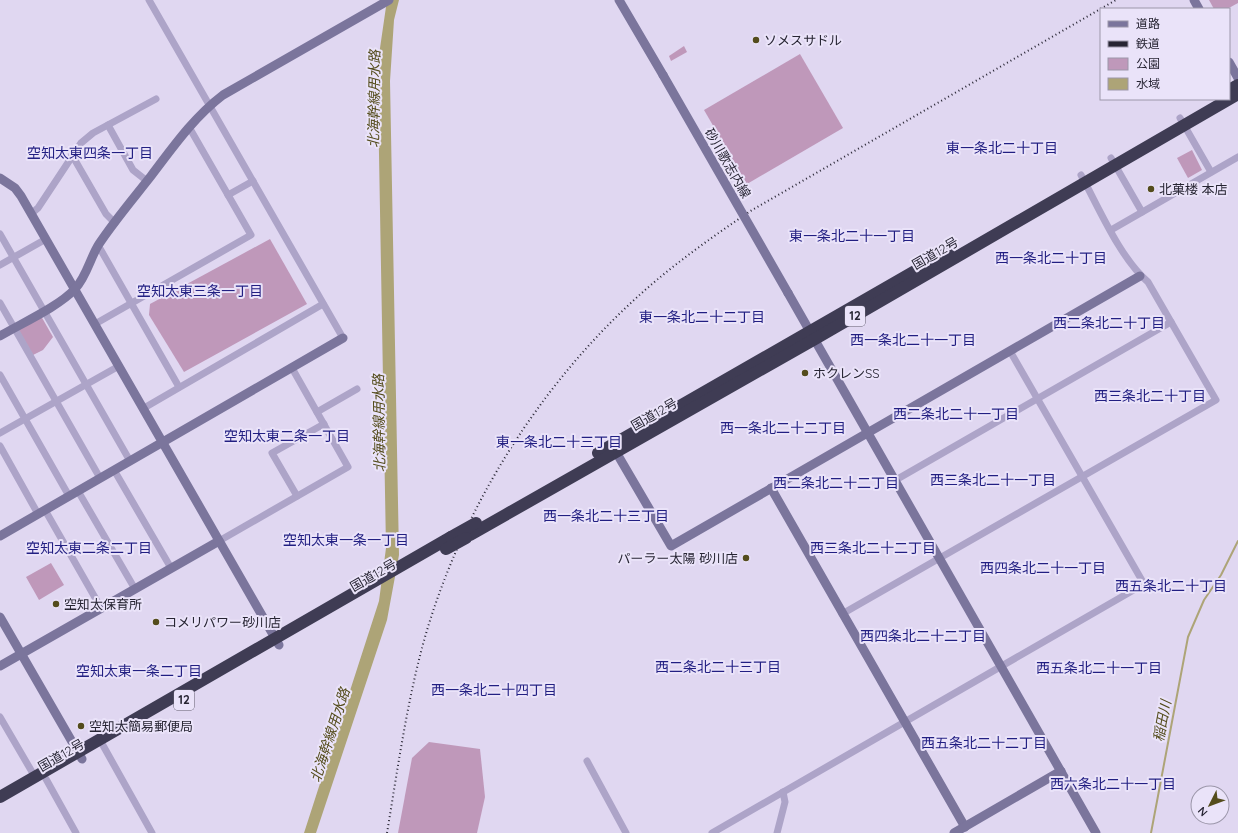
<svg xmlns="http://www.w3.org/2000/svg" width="1238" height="833" viewBox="0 0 1238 833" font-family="Quicksand,'Noto Sans JP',sans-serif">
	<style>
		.green { fill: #bf98ba }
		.water { fill: #ada477 }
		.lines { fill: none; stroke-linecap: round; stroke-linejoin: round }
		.stream { stroke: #ada477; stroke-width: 2 }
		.street { stroke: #ada4c8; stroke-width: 7 }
		.secondary { stroke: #7b759c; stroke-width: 9 }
		.highway { stroke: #3f3c54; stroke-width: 12 }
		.rail { stroke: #272533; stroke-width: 2; stroke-dasharray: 1 3; stroke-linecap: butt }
		.secondary-bridge { stroke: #7b759c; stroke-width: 9 }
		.highway-bridge { stroke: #3f3c54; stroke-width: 12 }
		.poi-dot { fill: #544c1c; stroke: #eae3f9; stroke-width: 1.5 }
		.labels { text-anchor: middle; stroke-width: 4; stroke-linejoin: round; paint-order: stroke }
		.shield { fill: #eae3f9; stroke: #625e6e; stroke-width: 1 }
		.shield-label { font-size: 12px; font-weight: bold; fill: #272533 }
		.poi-label { font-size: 13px; fill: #272533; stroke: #eae3f9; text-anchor: start }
		.street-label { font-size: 13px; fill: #272533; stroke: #eae3f9 }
		.water-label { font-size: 14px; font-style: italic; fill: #544c1c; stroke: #eae3f9 }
		.neighbourhood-label { font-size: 14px; fill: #221f82; stroke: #eae3f9 }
	</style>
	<rect width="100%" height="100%" fill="#e0d7f1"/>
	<g class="green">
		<path d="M1209 0H1238V3L1227 9H1214Z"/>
		<path d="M684 46 687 52 671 61 669 56Z"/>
		<path d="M800 54 843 128 747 184 704 110Z"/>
		<path d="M1192 150 1202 170 1188 178 1177 158Z"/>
		<path d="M270 239 307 304 184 372 149 315 150 304Z"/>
		<path d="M41 316 53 337 43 350 33 355 18 329Z"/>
		<path d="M51 563 64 585 39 600 26 577Z"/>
		<path d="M429 742 480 749 485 797 477 833H398L412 758Z"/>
	</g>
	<path class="water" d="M387 0H399L394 20 390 81 399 555 387 620 316 833H304L379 601 386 548 378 98 379 55Z"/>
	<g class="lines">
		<path class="stream" d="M1151 833 1188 637 1204 600 1221 575 1238 541"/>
		<g class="street">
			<path d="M149 0 343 338"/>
			<path d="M1180 118 1211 172"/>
			<path d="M108 125 133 170 147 181"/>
			<path d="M72 155 106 214 115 223"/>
			<path d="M1111 158 1142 212"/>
			<path d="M228 195 253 181"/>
			<path d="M32 213 38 208 81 143 93 133 156 99"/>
			<path d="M1111 230 1238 157"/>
			<path d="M0 234 130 461"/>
			<path d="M98 245 179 387"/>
			<path d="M0 265 46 239"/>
			<path d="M0 303 100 478"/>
			<path d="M95 324 251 235 189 127"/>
			<path d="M0 375 69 496"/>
			<path d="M144 408 323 304"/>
			<path d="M317 412 357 389"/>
			<path d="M0 433 119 366"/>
			<path d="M0 446 38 514"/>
			<path d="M114 470 171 568"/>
			<path d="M894 481 1171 322"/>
			<path d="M78 491 135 589"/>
			<path d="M297 496 272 453 324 424"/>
			<path d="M45 510 101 608"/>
			<path d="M219 541 348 467 292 368"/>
			<path d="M842 614 1216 400 1148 282C1120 258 1099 208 1081 175"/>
			<path d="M0 717 35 777"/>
			<path d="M100 740 152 833"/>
			<path d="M587 761 626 833"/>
			<path d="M46 779 76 833"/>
			<path d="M712 833 1144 584 1010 351"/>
			<path d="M777 833 785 802 783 792"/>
		</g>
		<g class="secondary">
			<path d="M619 0 663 75"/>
			<path d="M1194 0 1199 9"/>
			<path d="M1229 62 1238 78"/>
			<path d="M0 178 15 188 21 196 279 645"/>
			<path d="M788 293 1096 833"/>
			<path d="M0 336C22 323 58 307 75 289 87 276 90 258 99 244 115 220 133 199 151 176 173 147 194 117 223 95L389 0"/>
			<path d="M616 452 671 546 1140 276"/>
			<path d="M771 488 965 827"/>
			<path d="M0 536 343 338"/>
			<path d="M0 617 82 759"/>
			<path d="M0 666 219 541"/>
			<path d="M954 833 1061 771"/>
		</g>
		<g class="highway">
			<path d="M1229 90 1238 85"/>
			<path d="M598 453 948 252"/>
			<path d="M470 535 815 339 1238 94"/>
			<path d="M0 797 451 537"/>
		</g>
		<path class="rail" d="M387 833C398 767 407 701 425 637 463 506 542 381 644 291 678 261 715 235 752 210L1116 0"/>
		<path class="secondary-bridge" d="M663 75 788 293"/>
		<g class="highway-bridge">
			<path d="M451 537 476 523"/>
			<path d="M446 549 466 538"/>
		</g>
	</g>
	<g class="poi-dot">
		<circle cx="756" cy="40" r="4"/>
		<circle cx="1151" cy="189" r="4"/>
		<circle cx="805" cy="373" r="4"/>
		<circle cx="746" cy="558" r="4"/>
		<circle cx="56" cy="604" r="4"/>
		<circle cx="156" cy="622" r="4"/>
		<circle cx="81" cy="726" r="4"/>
	</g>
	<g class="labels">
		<g class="shield">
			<rect x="845" y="306" width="20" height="20" rx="3"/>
			<rect x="174" y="690" width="20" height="20" rx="3"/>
		</g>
		<g class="shield-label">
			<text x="855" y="320">12</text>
			<text x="184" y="704">12</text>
		</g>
		<g class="poi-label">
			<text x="764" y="45">ソメスサドル</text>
			<text x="1159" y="194">北菓楼 本店</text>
			<text x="813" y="378">ホクレンSS</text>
			<text x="738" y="563" text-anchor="end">パーラー太陽 砂川店</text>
			<text x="64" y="609">空知太保育所</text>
			<text x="164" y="627">コメリパワー砂川店</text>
			<text x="89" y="731">空知太簡易郵便局</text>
		</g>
		<g class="street-label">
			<text transform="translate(728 163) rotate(60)" y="5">砂川歌志内線</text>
			<text transform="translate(935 253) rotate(-30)" y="5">国道12号</text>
			<text transform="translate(654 414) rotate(-30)" y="5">国道12号</text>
			<text transform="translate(373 575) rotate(-30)" y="5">国道12号</text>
			<text transform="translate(61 755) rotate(-30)" y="5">国道12号</text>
		</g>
		<g class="water-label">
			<text transform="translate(374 99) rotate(-89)" y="5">北海幹線用水路</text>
			<text transform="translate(379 423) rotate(-91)" y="5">北海幹線用水路</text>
			<text transform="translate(1162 721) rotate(-79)" y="5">稲田川</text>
			<text transform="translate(330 735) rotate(-72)" y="5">北海幹線用水路</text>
		</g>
		<g class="neighbourhood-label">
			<text x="1002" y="153">東一条北二十丁目</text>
			<text x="90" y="158">空知太東四条一丁目</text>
			<text x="852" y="241">東一条北二十一丁目</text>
			<text x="1051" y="263">西一条北二十丁目</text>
			<text x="200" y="296">空知太東三条一丁目</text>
			<text x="702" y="322">東一条北二十二丁目</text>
			<text x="1109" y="328">西二条北二十丁目</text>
			<text x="913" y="345">西一条北二十一丁目</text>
			<text x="1150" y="401">西三条北二十丁目</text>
			<text x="956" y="419">西二条北二十一丁目</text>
			<text x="783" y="433">西一条北二十二丁目</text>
			<text x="287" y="441">空知太東二条一丁目</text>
			<text x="559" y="447">東一条北二十三丁目</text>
			<text x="993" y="485">西三条北二十一丁目</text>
			<text x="836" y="488">西二条北二十二丁目</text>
			<text x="606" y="521">西一条北二十三丁目</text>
			<text x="346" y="545">空知太東一条一丁目</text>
			<text x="89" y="553">空知太東二条二丁目</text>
			<text x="873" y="553">西三条北二十二丁目</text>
			<text x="1043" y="573">西四条北二十一丁目</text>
			<text x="1171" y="591">西五条北二十丁目</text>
			<text x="923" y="641">西四条北二十二丁目</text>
			<text x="718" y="672">西二条北二十三丁目</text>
			<text x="1099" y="673">西五条北二十一丁目</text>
			<text x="139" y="676">空知太東一条二丁目</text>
			<text x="494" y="695">西一条北二十四丁目</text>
			<text x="984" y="748">西五条北二十二丁目</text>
			<text x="1113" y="789">西六条北二十一丁目</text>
		</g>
	</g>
	<rect x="1100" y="8" width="130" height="92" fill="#eae3f9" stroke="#9c97aa"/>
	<rect x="1108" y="21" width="20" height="6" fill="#7b759c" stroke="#9c97aa"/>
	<text x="1136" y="28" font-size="12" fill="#272533">道路</text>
	<rect x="1108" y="41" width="20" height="6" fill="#272533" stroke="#9c97aa"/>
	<text x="1136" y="48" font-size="12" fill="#272533">鉄道</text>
	<rect x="1108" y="58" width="20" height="12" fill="#bf98ba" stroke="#9c97aa"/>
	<text x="1136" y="68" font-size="12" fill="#272533">公園</text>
	<rect x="1108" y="78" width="20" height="12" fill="#ada477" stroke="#9c97aa"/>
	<text x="1136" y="88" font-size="12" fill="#272533">水域</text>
	<g transform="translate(1210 805) rotate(228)"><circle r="19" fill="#eae3f9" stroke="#9c97aa"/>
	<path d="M0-3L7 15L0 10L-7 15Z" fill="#544c1c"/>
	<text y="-6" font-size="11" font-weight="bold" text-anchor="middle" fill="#272533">N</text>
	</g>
</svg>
